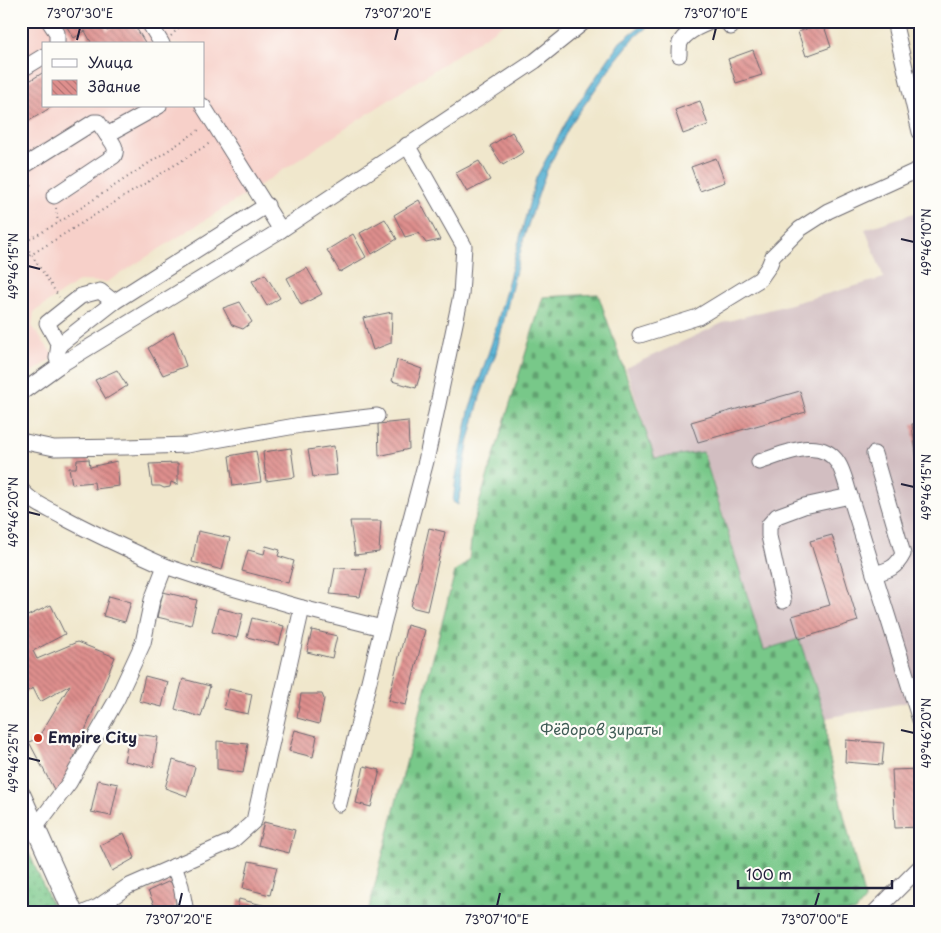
<svg xmlns="http://www.w3.org/2000/svg" width="941" height="933" viewBox="0 0 941 933" font-family="'Playpen Sans',sans-serif">
	<style>
		.built { fill: #f7d0c9; fill-rule: evenodd }
		.industrial { fill: #d2bec1 }
		.cemetery { fill: url(#cemetery-stones); stroke: #4d7562 }
		.park { fill: url(#park-dots); stroke: #4d7562 }
		.water { fill: url(#water-ripples); stroke: #3c6a87 }
		.building { fill: url(#building-back-hatch) }
		.lines { fill: none; stroke-linecap: round; stroke-linejoin: round }
		.minor-casing { stroke: #6a676e; stroke-width: 17 }
		.major-casing { stroke: #6a676e; stroke-width: 21 }
		.path { stroke: #6a676e; stroke-width: 2; stroke-dasharray: 1 4; stroke-linecap: butt }
		.minor { stroke: #fff; stroke-width: 15 }
		.major { stroke: #fff; stroke-width: 19 }
		.ticks { fill: none; stroke: #22223b; stroke-width: 2 }
		.poi-dot { fill: #c8321e; stroke: #fdfcf7; stroke-width: 2 }
		.labels { text-anchor: middle; stroke-width: 4.5; stroke-linejoin: round; paint-order: stroke }
		.park-label { font-size: 15px; fill: #405c56; stroke: #fdfcf7 }
		.poi-label { font-size: 15px; font-weight: bold; fill: #22223b; stroke: #fdfcf7; text-anchor: start }
		.neatline { fill: none; stroke: #22223b; stroke-width: 2 }
		.ticks-label { font-size: 12px; text-anchor: middle; fill: #22223b }
	</style>
	<defs>
		<pattern id="cemetery-stones" width="16" height="16" patternUnits="userSpaceOnUse" patternTransform="scale(1.25)"><rect width="16" height="16" fill="#78c889"/><path d="M2 7V4a2 2 0 0 1 4 0v3zM10 15v-3a2 2 0 0 1 4 0v3z" fill="#62a271"/></pattern>
		<pattern id="park-dots" width="8" height="8" patternUnits="userSpaceOnUse" patternTransform="scale(1.25)"><rect width="8" height="8" fill="#78c889"/><path d="M2 2h.1M6 6h.1" fill="none" stroke="#62a271" stroke-width="1.8" stroke-linecap="round"/></pattern>
		<pattern id="water-ripples" width="26" height="14" patternUnits="userSpaceOnUse" patternTransform="scale(1.25)"><rect width="26" height="14" fill="#55b1d3"/><path d="M2 4q2-2 4 0t4 0M15 11q2-2 4 0t4 0" fill="none" stroke="#4690ac"/></pattern>
		<pattern id="building-back-hatch" width="6" height="6" patternUnits="userSpaceOnUse" patternTransform="scale(1.25)"><rect width="6" height="6" fill="#de8f8d"/><path d="M-1 5l2 2M0 0l6 6M5-1l2 2" fill="none" stroke="#b47474"/></pattern>
	</defs>
	<rect width="100%" height="100%" fill="#fdfcf7"/>
	<filter id="ink" filterUnits="userSpaceOnUse"><feTurbulence type="fractalNoise" baseFrequency=".02" numOctaves="2"/><feDisplacementMap in="SourceGraphic" scale="10" xChannelSelector="R" yChannelSelector="G"/><feConvolveMatrix kernelMatrix="1 2 1 2 8 2 1 2 1" color-interpolation-filters="sRGB"/></filter>
	<filter id="wash" filterUnits="userSpaceOnUse"><feTurbulence type="fractalNoise" baseFrequency=".0096" numOctaves="4" result="noise"/><feDisplacementMap in="SourceGraphic" scale="20" xChannelSelector="R" yChannelSelector="G"/><feGaussianBlur stdDeviation="1.12" result="paint"/><feColorMatrix in="noise" values="0 0 0 0 0 0 0 0 0 0 0 0 0 0 0 0 0 1.4 0 .05"/><feComposite in="paint" operator="in"/></filter>
	<g filter="url(#wash)">
		<rect width="100%" height="100%" fill="#f0e7cc"/>
		<path class="built" d="M21 21H508L265 182 107 282 79 281 34 312 32 326 53 355 50 360 21 380ZM44 44H204V106H44Z"/>
		<path class="industrial" d="M920 211V700L826 718 799 639 764 650 704 453 655 459 626 368 725 322 884 278 865 229Z"/>
		<path class="cemetery" d="M598 294 655 458 703 452 764 650 799 639 826 718 827 747 865 900 855 912H368L455 572 469 560 473 523 543 297Z"/>
		<path class="park" d="M21 835 55 912H21Z"/>
		<path class="water" d="M647 21H654L634 38 616 60 570 125 546 172 524 237 496 353 480 397 468 444 458 505 453 502 456 477 469 411 492 342 536 178 570 115 620 42Z"/>
		<g id="blocks">
			<g class="building">
				<path d="M63 21H101L107 31 122 21H132L146 44H88L91 42 85 31 74 38Z"/>
				<path d="M823 23 831 47 806 56 798 32Z"/>
				<path d="M753 50 762 75 736 83 728 59Z"/>
				<path d="M44 72V106H53L21 126V86Z"/>
				<path d="M700 101 708 125 683 134 675 110Z"/>
				<path d="M512 132 524 152 503 165 490 146Z"/>
				<path d="M716 158 725 182 700 191 691 167Z"/>
				<path d="M479 161 490 180 467 192 456 173Z"/>
				<path d="M21 168 31 185 21 191Z"/>
				<path d="M419 200 440 240 426 243 419 233 405 237 394 215Z"/>
				<path d="M385 219 397 239 372 254 360 233Z"/>
				<path d="M353 234 366 257 340 272 327 250Z"/>
				<path d="M307 268 322 294 301 305 287 278Z"/>
				<path d="M265 274 280 298 267 306 252 281Z"/>
				<path d="M240 302 252 322 243 329 232 325 223 308Z"/>
				<path d="M392 312 391 343 373 350 363 318Z"/>
				<path d="M174 332 186 366 163 375 148 348Z"/>
				<path d="M397 360 422 369 416 388 392 381Z"/>
				<path d="M117 370 127 386 106 399 95 380Z"/>
				<path d="M800 391 806 412 698 442 691 422Z"/>
				<path d="M408 421 409 449 379 456 378 424Z"/>
				<path d="M920 423V478H919L912 424Z"/>
				<path d="M334 446 337 475 313 477 308 450Z"/>
				<path d="M291 448 295 477 266 481 263 452Z"/>
				<path d="M256 451 261 482 233 486 229 456Z"/>
				<path d="M89 459 90 467 117 461 119 486 95 489 94 482 72 484 69 468H76L77 460Z"/>
				<path d="M178 463V485L171 482 170 487 164 488 160 486H152L149 464Z"/>
				<path d="M350 521H381L379 552 355 555Z"/>
				<path d="M429 528 445 532 427 611 411 607Z"/>
				<path d="M198 531 230 538 222 570 192 562Z"/>
				<path d="M832 535 858 621 799 639 792 616 830 605 810 541Z"/>
				<path d="M266 546 280 550 278 556 294 561 288 583 242 571 248 550 264 554Z"/>
				<path d="M335 568 367 569 360 597 330 594Z"/>
				<path d="M163 592 197 600 191 625 157 617Z"/>
				<path d="M109 596 131 602 125 622 103 616Z"/>
				<path d="M51 605 65 634 33 651 37 659 77 642 115 657 58 797 29 742 38 738 70 685 40 702 33 688 24 693 21 688V672L24 670 21 666V619Z"/>
				<path d="M218 608 243 614 237 638 212 632Z"/>
				<path d="M252 618 284 626 279 645 247 637Z"/>
				<path d="M407 625 425 630 406 705 388 701Z"/>
				<path d="M312 630 337 636 332 658 307 652Z"/>
				<path d="M145 676 168 682 162 707 139 701Z"/>
				<path d="M183 679 210 686 201 717 175 709Z"/>
				<path d="M229 689 252 694 248 714 224 709Z"/>
				<path d="M301 694H322L324 699 319 724 297 718Z"/>
				<path d="M295 730 317 736 313 757 289 751Z"/>
				<path d="M130 733 158 737 153 767 124 761Z"/>
				<path d="M846 740 884 743 882 765 845 762Z"/>
				<path d="M217 741 248 744 243 773 217 769Z"/>
				<path d="M173 760 195 767 187 796 165 788Z"/>
				<path d="M364 766 380 770 371 807 356 803Z"/>
				<path d="M920 769V827L895 828 892 770Z"/>
				<path d="M98 780 118 784 111 816 91 812Z"/>
				<path d="M264 822 295 830 289 853 258 845Z"/>
				<path d="M124 833 135 858 112 871 100 845Z"/>
				<path d="M249 861 277 867 270 895 243 888Z"/>
				<path d="M170 881 178 894 174 912H154V905L148 891Z"/>
				<path d="M239 899 266 906 265 912H236Z"/>
			</g>
		</g>
	</g>
	<g filter="url(#ink)">
		<use href="#blocks" fill-opacity="0" stroke="#6a676e" stroke-width="1"/>
		<g class="lines">
			<g class="minor-casing">
				<g id="minor">
					<path d="M49 21 57 33V44"/>
					<path d="M148 21 162 44"/>
					<path d="M726 21 731 27"/>
					<path d="M894 21 920 132"/>
					<path d="M679 55C679 52 679 47 680 43 685 32 702 25 713 21"/>
					<path d="M21 70 44 56"/>
					<path d="M203 106 281 230"/>
					<path d="M27 164 94 122H98L107 135 159 106"/>
					<path d="M54 196 114 156C118 148 112 142 107 135"/>
					<path d="M640 335 698 317 760 279 769 266 773 256 800 229 828 211 920 169"/>
					<path d="M59 345 47 323 81 296 100 291 114 302"/>
					<path d="M60 365 57 358 59 345 114 302 267 205"/>
					<path d="M21 393 60 365 281 230 535 61 585 21"/>
					<path d="M21 441 54 448 126 447 187 445 301 425 377 416"/>
					<path d="M759 462C782 455 820 435 838 463 844 472 846 485 850 496L920 720"/>
					<path d="M21 489C30 502 49 509 63 517 96 535 130 550 165 566L152 600 143 643 117 699 69 783 35 828"/>
					<path d="M874 574C889 570 896 568 903 554L874 454"/>
					<path d="M783 601 769 536V525L777 516 804 506 850 496"/>
					<path d="M302 608 382 628"/>
					<path d="M339 804 382 628 426 461 461 295 464 246 407 145"/>
					<path d="M174 866 181 886 186 912"/>
					<path d="M86 912 98 907 127 887 232 841 254 821 302 608 222 585 165 566"/>
					<path d="M875 912 920 867"/>
				</g>
			</g>
			<g class="major-casing">
				<path id="major" d="M21 795 73 912"/>
			</g>
			<g class="path">
				<path d="M171 36 185 21"/>
				<path d="M56 208 58 223"/>
				<path d="M24 242 31 254 59 297"/>
				<path d="M21 244 58 223 202 128"/>
				<path d="M21 261 210 143"/>
				<path d="M21 851 28 848"/>
			</g>
			<use href="#minor" class="minor"/>
			<use href="#major" class="major"/>
		</g>
	</g>
	<path class="ticks" d="M77 40 80 28M395 40 398 28M713 40 716 28M901 239 914 242M28 266 40 269M901 484 914 487M28 512 40 515M901 730 914 733M28 758 40 761M179 906 182 893M497 906 500 893M815 906 819 893"/>
	<circle class="poi-dot" cx="38" cy="738" r="5"/>
	<g class="labels">
		<g class="park-label">
			<text x="601" y="735">Фёдоров зираты</text>
		</g>
		<g class="poi-label">
			<text x="48" y="743">Empire City</text>
		</g>
	</g>
	<rect width="941" height="933" fill="none" stroke="#fdfcf7" stroke-width="55"/>
	<rect x="42" y="42" width="162" height="65" fill="#fdfcf7" stroke="#a5a5ac"/>
	<rect x="52" y="59" width="25" height="8" fill="#ffffff" stroke="#a5a5ac"/>
	<text x="88" y="68" font-size="15" fill="#22223b">Улица</text>
	<rect x="52" y="80" width="25" height="15" fill="url(#building-back-hatch)" stroke="#a5a5ac"/>
	<text x="88" y="92" font-size="15" fill="#22223b">Здание</text>
	<path d="M738 880v8h154v-8" fill="none" stroke="#22223b" stroke-width="2.5"/>
	<text x="746" y="880" font-size="15" fill="#22223b" stroke="#fdfcf7" stroke-width="4" paint-order="stroke">100 m</text>
	<rect x="28" y="28" width="886" height="878" class="neatline"/>
	<g class="ticks-label">
		<text x="80" y="18">73°07'30"E</text>
		<text x="398" y="18">73°07'20"E</text>
		<text x="716" y="18">73°07'10"E</text>
		<text transform="translate(927 242) rotate(-90)" y="4">49°46'10"N</text>
		<text transform="translate(14 266) rotate(-90)" y="4">49°46'15"N</text>
		<text transform="translate(927 487) rotate(-90)" y="4">49°46'15"N</text>
		<text transform="translate(14 512) rotate(-90)" y="4">49°46'20"N</text>
		<text transform="translate(927 733) rotate(-90)" y="4">49°46'20"N</text>
		<text transform="translate(14 758) rotate(-90)" y="4">49°46'25"N</text>
		<text x="179" y="924">73°07'20"E</text>
		<text x="497" y="924">73°07'10"E</text>
		<text x="815" y="924">73°07'00"E</text>
	</g>
</svg>
